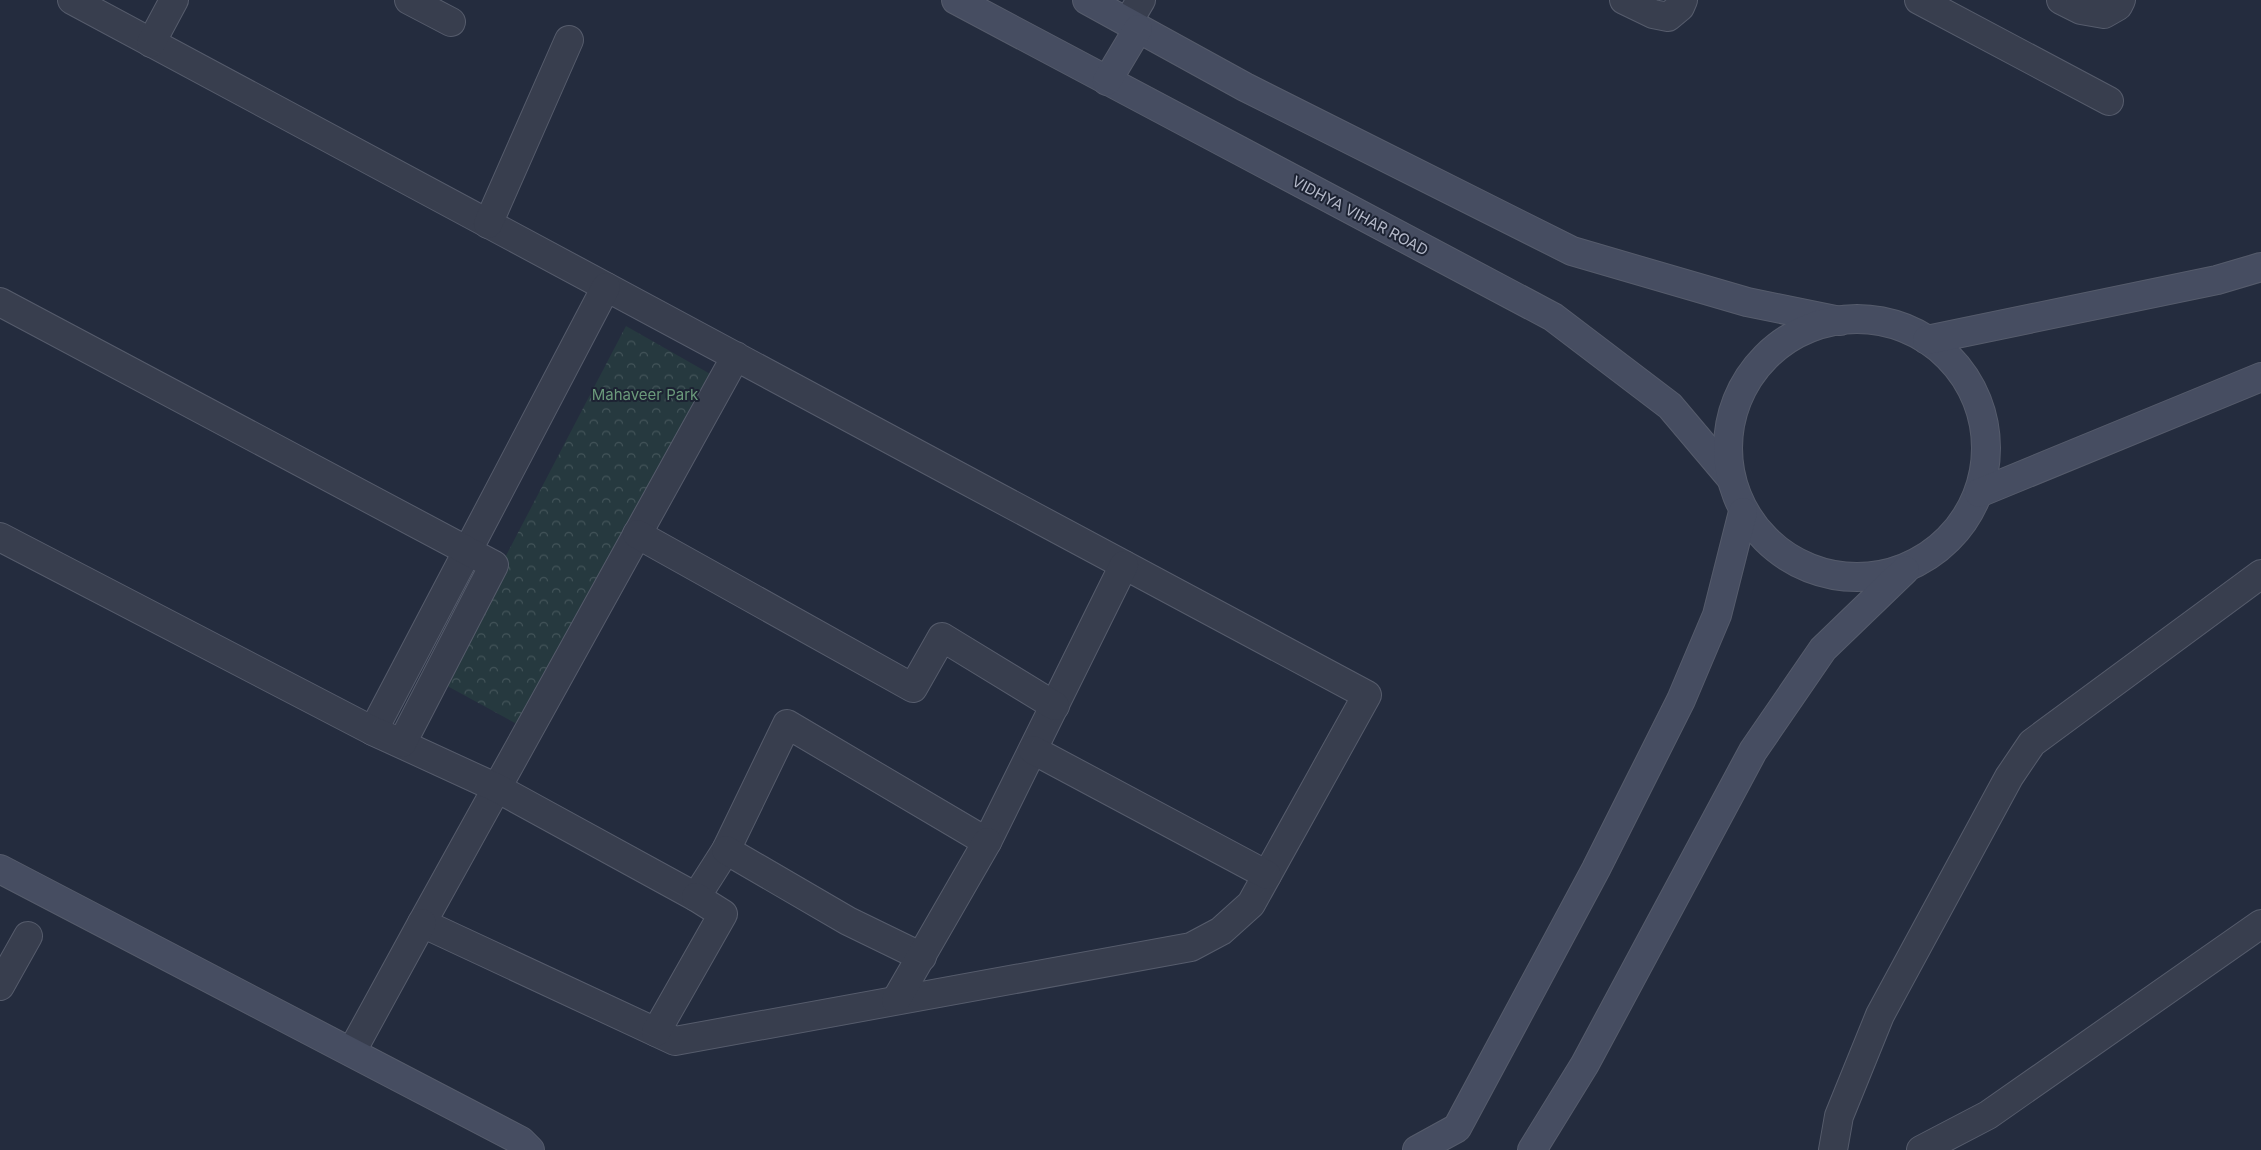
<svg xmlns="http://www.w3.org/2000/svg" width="2261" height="1150" viewBox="0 0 2261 1150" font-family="Inter,sans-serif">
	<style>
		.park { fill: url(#park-crowns) }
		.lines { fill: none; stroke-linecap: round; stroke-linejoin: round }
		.street-casing { stroke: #565c6c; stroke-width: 30 }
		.secondary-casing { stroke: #565c6c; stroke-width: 30 }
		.street { stroke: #383e4e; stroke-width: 28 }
		.secondary { stroke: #464d61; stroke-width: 28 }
		.labels { text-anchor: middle; stroke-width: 4; stroke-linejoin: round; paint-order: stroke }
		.street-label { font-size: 15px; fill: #b4b9c9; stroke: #1d2333 }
		.park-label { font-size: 15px; fill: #6b9a7b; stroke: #1d2333 }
	</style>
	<defs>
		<pattern id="park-crowns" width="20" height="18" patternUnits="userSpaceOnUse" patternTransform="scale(1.25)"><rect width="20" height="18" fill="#26393f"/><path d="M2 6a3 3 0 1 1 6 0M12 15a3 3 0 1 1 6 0" fill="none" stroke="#435459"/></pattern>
	</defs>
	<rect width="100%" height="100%" fill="#242c3e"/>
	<path class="park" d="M626 326 712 375 526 729 440 682Z"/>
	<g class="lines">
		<g class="street-casing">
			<g id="street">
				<path d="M72 0C504 232 935 464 1367 695L1251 904 1221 931 1191 947 675 1041 422 923 736 356"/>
				<path d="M409 0 451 22"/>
				<path d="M1624 0 1653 14 1668 17 1680 7 1683 0"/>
				<path d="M1919 0 2109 101"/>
				<path d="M2061 0 2081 10 2104 14 2118 6 2121 0"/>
				<path d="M1128 22 1141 0"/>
				<path d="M151 43 174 0"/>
				<path d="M488 224 569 40"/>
				<path d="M606 287 373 731 497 788 696 897 726 850 787 724 987 842 1124 565"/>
				<path d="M0 302 494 565 402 743 373 731 0 537"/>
				<path d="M637 534 913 688 942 637 1055 706"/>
				<path d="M1033 750 1267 875"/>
				<path d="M726 850 848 921 922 957"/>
				<path d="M0 986 28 936"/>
				<path d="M896 1000 987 842"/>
				<path d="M656 1032 723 914 696 897"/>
				<path d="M352 1051 422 923"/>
				<path d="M1833 1150 1839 1116 1880 1015 2009 777 2032 743 2261 574"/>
				<path d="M1921 1150 1988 1115 2261 924"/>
			</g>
		</g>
		<g class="secondary-casing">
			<g id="secondary">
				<path d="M956 0 1553 317 1670 406 1730 477"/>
				<path d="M1087 0 1245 87 1572 251 1747 302 1840 321"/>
				<path d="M1107 81 1138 29"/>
				<circle cx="1857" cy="448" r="129"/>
				<path d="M1927 340 2217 280 2261 267"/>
				<path d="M1979 493 2261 377"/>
				<path d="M0 869 521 1141 530 1150"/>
				<path d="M1417 1150 1457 1128 1596 869 1681 700 1717 615 1743 512"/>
				<path d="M1532 1150 1585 1064 1753 751 1823 649 1905 570"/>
			</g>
		</g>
		<use href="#street" class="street"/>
		<use href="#secondary" class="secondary"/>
	</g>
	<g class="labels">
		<g class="street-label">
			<text transform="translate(1360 216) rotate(28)" y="5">VIDHYA VIHAR ROAD</text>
		</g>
		<g class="park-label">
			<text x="645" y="400">Mahaveer Park</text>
		</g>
	</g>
</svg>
